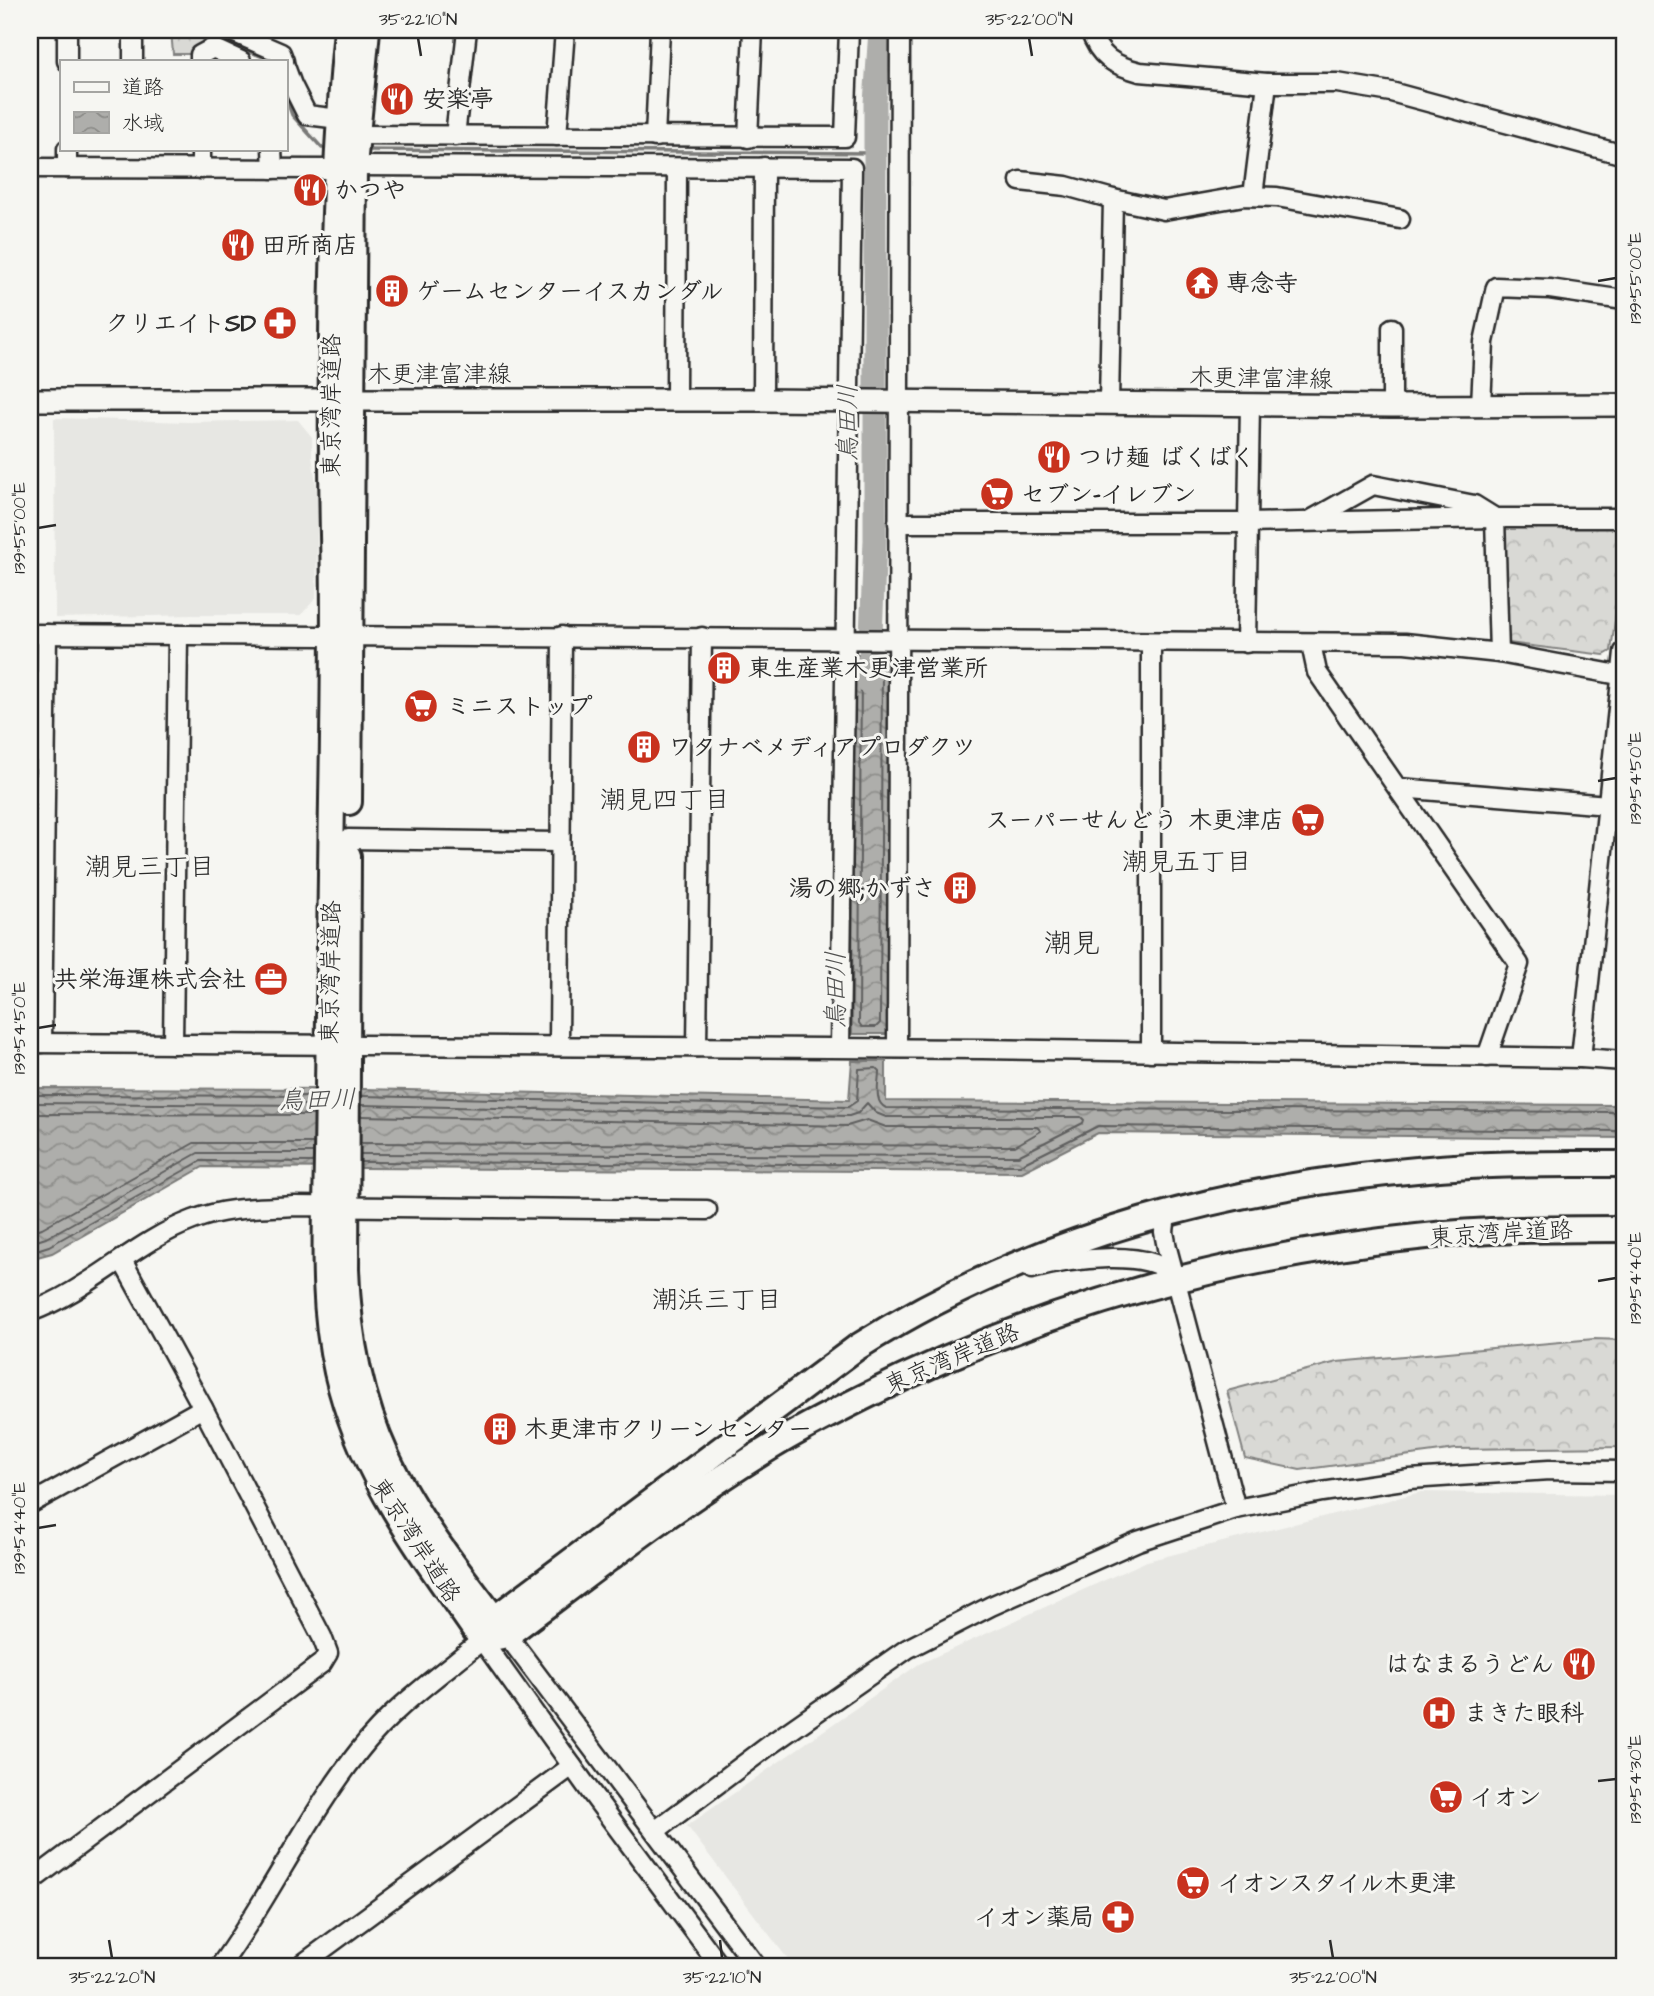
<svg xmlns="http://www.w3.org/2000/svg" width="1654" height="1996" viewBox="0 0 1654 1996" font-family="'Architects Daughter','Klee One',sans-serif">
	<style>
		.built { fill: #e7e7e3 }
		.forest { fill: url(#forest-crowns); stroke: #828280; stroke-width: 2 }
		.water { fill: url(#water-waves); stroke: #7a7a78; stroke-width: 2 }
		.lines { fill: none; stroke-linecap: round; stroke-linejoin: round }
		.shore { stroke: #5f5f5e; stroke-width: 2 }
		.stream { stroke: #7a7a78; stroke-width: 3.5 }
		.river { stroke: #aeaeab; stroke-width: 23 }
		.minor-casing { stroke: #2b2b2b; stroke-width: 23 }
		.major-casing { stroke: #2b2b2b; stroke-width: 26 }
		.highway-casing { stroke: #2b2b2b; stroke-width: 30 }
		.minor { stroke: #f6f6f2; stroke-width: 18 }
		.major { stroke: #f6f6f2; stroke-width: 21 }
		.highway { stroke: #f6f6f2; stroke-width: 24 }
		.ticks { fill: none; stroke: #2b2b2b; stroke-width: 2.5 }
		.labels { text-anchor: middle; stroke-width: 6; stroke-linejoin: round; paint-order: stroke }
		.poi-label { font-size: 24px; font-weight: bold; fill: #2b2b2b; stroke: #f6f6f2; text-anchor: start }
		.street-label { font-size: 24px; fill: #2b2b2b; stroke: #f6f6f2 }
		.water-label { font-size: 26px; font-style: italic; fill: #525251; stroke: #f6f6f2 }
		.neighbourhood-label { font-size: 26px; fill: #2b2b2b; stroke: #f6f6f2 }
		.quarter-label { font-size: 28px; fill: #2b2b2b; stroke: #f6f6f2 }
		.neatline { fill: none; stroke: #2b2b2b; stroke-width: 2.5 }
		.ticks-label { font-size: 18px; text-anchor: middle; fill: #2b2b2b }
	</style>
	<defs>
		<pattern id="forest-crowns" width="20" height="18" patternUnits="userSpaceOnUse" patternTransform="scale(1.75)"><rect width="20" height="18" fill="#d9d9d5"/><path d="M2 6a3 3 0 1 1 6 0M12 15a3 3 0 1 1 6 0" fill="none" stroke="#babab7"/></pattern>
		<pattern id="water-waves" width="16" height="10" patternUnits="userSpaceOnUse" patternTransform="scale(1.75)"><rect width="16" height="10" fill="#aeaeab"/><path d="M0 5q4-4 8 0t8 0" fill="none" stroke="#8e8e8b"/></pattern>
	</defs>
	<rect width="100%" height="100%" fill="#f6f6f2"/>
	<filter id="ink" filterUnits="userSpaceOnUse"><feTurbulence type="fractalNoise" baseFrequency=".0143" numOctaves="2"/><feDisplacementMap in="SourceGraphic" scale="14" xChannelSelector="R" yChannelSelector="G"/><feConvolveMatrix kernelMatrix="1 2 1 2 8 2 1 2 1" color-interpolation-filters="sRGB"/></filter>
	<g filter="url(#ink)">
		<g class="built">
			<path d="M54 418 189 422 298 420 312 437V455L318 498 316 598 301 615H194L55 618Z"/>
			<path d="M1421 1492 1624 1495V1966H793L687 1826 919 1664 1147 1561Z"/>
		</g>
		<g class="forest">
			<path d="M171 30H194L210 41 195 54H173Z"/>
			<path d="M1624 525V551L1611 651 1604 655 1501 642 1497 526Z"/>
			<path d="M1594 1339 1624 1340V1447L1456 1449 1300 1470 1245 1458 1227 1391 1337 1362Z"/>
		</g>
		<g class="water">
			<path d="M854 654H889L887 1034H852Z"/>
			<path d="M852 1061H886V1101L1624 1105V1138L1098 1133 1022 1172 203 1167 52 1253 30 1259V1088L363 1089 849 1100Z"/>
		</g>
		<g class="lines">
			<g class="shore">
				<path d="M864 661H879L882 664 880 1023 876 1027H862L859 1023 861 664Z"/>
				<path d="M30 1095 314 1096"/>
				<path d="M361 1096 848 1107 857 1101 859 1069 876 1068 879 1071C879 1083 873 1102 886 1108L1624 1112"/>
				<path d="M30 1103 314 1105"/>
				<path d="M30 1114 314 1115"/>
				<path d="M361 1143 1015 1146 1041 1131 1037 1127H886L867 1120 847 1126 361 1116"/>
				<path d="M361 1154 1018 1156 1083 1123 1084 1120 1081 1117H886L876 1113 867 1103 858 1113 849 1116 361 1105"/>
				<path d="M361 1162 1020 1165 1098 1126 1624 1131"/>
				<path d="M30 1232 42 1228 194 1143H313"/>
				<path d="M30 1243 46 1238 198 1153H313"/>
				<path d="M30 1252 49 1246 201 1161 313 1162"/>
			</g>
			<g class="stream">
				<path d="M206 30 214 36 272 61"/>
				<path d="M285 96 292 115 322 148H328"/>
				<path d="M364 150 876 153"/>
			</g>
			<path class="river" d="M869 684 875 540V103L880 30"/>
			<g class="minor-casing">
				<g id="minor">
					<path d="M228 30 281 53 284 61"/>
					<path d="M1090 30C1099 57 1113 65 1140 72L1267 83H1337L1391 92 1624 155"/>
					<path d="M67 61V30"/>
					<path d="M133 61V30"/>
					<path d="M200 61V55L213 48 241 61"/>
					<path d="M285 66 292 85 307 115 339 119"/>
					<path d="M355 135 845 137 849 30"/>
					<path d="M455 136 467 30"/>
					<path d="M557 136 565 30"/>
					<path d="M655 137 660 30"/>
					<path d="M748 138 753 30"/>
					<path d="M201 149V169"/>
					<path d="M272 149 273 169"/>
					<path d="M354 166 852 168 840 1047"/>
					<path d="M30 168 337 169"/>
					<path d="M67 168V149"/>
					<path d="M1020 181 1066 186 1113 199 1164 210 1244 196 1277 197 1400 219"/>
					<path d="M1253 196 1267 83"/>
					<path d="M676 400 677 168"/>
					<path d="M763 400 764 167"/>
					<path d="M1109 403 1113 199"/>
					<path d="M1481 405 1484 342 1496 287 1550 289 1624 300"/>
					<path d="M1392 406V328"/>
					<path d="M1309 521 1373 485 1474 505 1495 518 1499 653"/>
					<path d="M898 523H1248L1495 518H1624"/>
					<path d="M30 634 1405 643 1499 653 1624 676"/>
					<path d="M1151 642V1052"/>
					<path d="M1246 643 1250 404"/>
					<path d="M1311 644 1317 672 1519 964 1487 1057"/>
					<path d="M1399 788 1608 805"/>
					<path d="M348 839 560 842"/>
					<path d="M30 1043 982 1049 1581 1058 1624 1061"/>
					<path d="M42 1043 47 634"/>
					<path d="M173 1044 178 635"/>
					<path d="M559 1046 562 636"/>
					<path d="M697 1047 702 637"/>
					<path d="M897 1048 900 30"/>
					<path d="M1581 1058 1624 652"/>
					<path d="M1166 1214 1164 1232 1167 1248 1236 1509"/>
					<path d="M1032 1269C1066 1260 1152 1246 1175 1278"/>
					<path d="M30 1312C89 1291 134 1242 193 1220 226 1207 260 1208 294 1206L707 1210"/>
					<path d="M30 1504 203 1408"/>
					<path d="M507 1635 756 1966"/>
					<path d="M482 1640 590 1791 720 1966"/>
					<path d="M655 1831 771 1744 907 1649 991 1606 1138 1541 1236 1509 1322 1492 1410 1479 1549 1470 1624 1471"/>
					<path d="M30 1882 322 1663 328 1653 322 1637 203 1408 122 1260"/>
					<path d="M220 1966C270 1897 306 1818 359 1751 393 1707 440 1675 482 1640L488 1630"/>
					<path d="M300 1966 572 1766"/>
				</g>
			</g>
			<g class="major-casing">
				<path id="major" d="M30 400H763L1392 406 1624 405"/>
			</g>
			<g class="highway-casing">
				<g id="highway">
					<path d="M347 30C331 198 330 367 333 535 336 648 332 762 331 875 330 969 329 1063 327 1157 326 1229 321 1302 337 1372 361 1477 423 1554 482 1640L507 1635C593 1571 679 1503 771 1447 800 1429 832 1413 862 1398 1038 1309 1221 1257 1417 1237 1485 1229 1555 1229 1624 1229"/>
					<path d="M349 802 354 166 367 30"/>
					<path d="M348 856 346 1269C348 1334 360 1399 387 1457 417 1521 464 1579 507 1635"/>
					<path d="M494 1619 856 1348C1040 1231 1255 1179 1470 1166 1522 1163 1573 1164 1624 1164"/>
				</g>
			</g>
			<use href="#minor" class="minor"/>
			<use href="#major" class="major"/>
			<use href="#highway" class="highway"/>
		</g>
	</g>
	<path class="ticks" d="M418 38 421 56M1029 38 1032 56M1598 281 1616 278M38 528 56 525M1598 781 1616 778M38 1028 56 1025M1598 1281 1616 1278M38 1528 56 1525M1598 1781 1616 1779M109 1940 112 1958M720 1940 722 1958M1330 1940 1333 1958"/>
	<defs>
		<g id="restaurant-disc" transform="scale(1.75)"><circle r="9.5" fill="#c8321e" stroke="#f6f6f2"/><path d="M-5-6h1v4h1v-4h1v4h1v-4h1v5L-1.5 .5V6h-2V.5L-5-1ZM5-6V6H3V1.5H1.5Q1.5-4 5-6Z" fill="#fff"/></g>
		<g id="temple-disc" transform="scale(1.75)"><circle r="9.5" fill="#c8321e" stroke="#f6f6f2"/><path d="M0-6L5-2H3V0L6.5 2.5H4V6H1.5V3h-3V6H-4V2.5H-6.5L-3 0V-2H-5Z" fill="#fff"/></g>
		<g id="building-disc" transform="scale(1.75)"><circle r="9.5" fill="#c8321e" stroke="#f6f6f2"/><path d="M-4-6H4V6H1V3H-1V6H-4ZM-2.5-4.3h1.7v1.8h-1.7ZM.8-4.3h1.7v1.8H.8ZM-2.5-1h1.7V.8h-1.7ZM.8-1h1.7V.8H.8Z" fill="#fff"/></g>
		<g id="pharmacy-disc" transform="scale(1.75)"><circle r="9.5" fill="#c8321e" stroke="#f6f6f2"/><path d="M-2-6h4v4h4v4h-4v4h-4v-4h-4v-4h4Z" fill="#fff"/></g>
		<g id="supermarket-disc" transform="scale(1.75)"><circle r="9.5" fill="#c8321e" stroke="#f6f6f2"/><path d="M-6-5.5h2.5l.6 2H6L4.5 2H-2.5L-4.4-4H-6ZM-1.5 3.2a1.3 1.3 0 1 0 .1 0ZM3 3.2a1.3 1.3 0 1 0 .1 0Z" fill="#fff"/></g>
		<g id="office-disc" transform="scale(1.75)"><circle r="9.5" fill="#c8321e" stroke="#f6f6f2"/><path d="M-6-3h4V-5.5h4V-3h4V5H-6ZM-1-4.5V-3h2v-1.5ZM-6 0V1H6V0Z" fill="#fff"/></g>
		<g id="hospital-disc" transform="scale(1.75)"><circle r="9.5" fill="#c8321e" stroke="#f6f6f2"/><path d="M-5-5h3v3.5h4V-5h3V5h-3V1.5h-4V5h-3Z" fill="#fff"/></g>
	</defs>
	<g fill-rule="evenodd">
		<use href="#restaurant-disc" x="397" y="99"/>
		<use href="#restaurant-disc" x="310" y="190"/>
		<use href="#restaurant-disc" x="238" y="245"/>
		<use href="#temple-disc" x="1202" y="283"/>
		<use href="#building-disc" x="392" y="291"/>
		<use href="#pharmacy-disc" x="280" y="323"/>
		<use href="#restaurant-disc" x="1054" y="457"/>
		<use href="#supermarket-disc" x="997" y="494"/>
		<use href="#building-disc" x="724" y="668"/>
		<use href="#supermarket-disc" x="421" y="706"/>
		<use href="#building-disc" x="644" y="747"/>
		<use href="#supermarket-disc" x="1308" y="820"/>
		<use href="#building-disc" x="960" y="888"/>
		<use href="#office-disc" x="271" y="979"/>
		<use href="#building-disc" x="500" y="1429"/>
		<use href="#restaurant-disc" x="1579" y="1664"/>
		<use href="#hospital-disc" x="1439" y="1713"/>
		<use href="#supermarket-disc" x="1446" y="1797"/>
		<use href="#supermarket-disc" x="1193" y="1883"/>
		<use href="#pharmacy-disc" x="1118" y="1917"/>
	</g>
	<g class="labels">
		<g class="poi-label">
			<text x="422" y="107">安楽亭</text>
			<text x="334" y="198">かつや</text>
			<text x="262" y="253">田所商店</text>
			<text x="1226" y="291">専念寺</text>
			<text x="416" y="299">ゲームセンターイスカンダル</text>
			<text x="256" y="331" text-anchor="end">クリエイトSD</text>
			<text x="1078" y="465">つけ麺 ばくばく</text>
			<text x="1021" y="502">セブン-イレブン</text>
			<text x="748" y="676">東生産業木更津営業所</text>
			<text x="446" y="714">ミニストップ</text>
			<text x="668" y="755">ワタナベメディアプロダクツ</text>
			<text x="1284" y="828" text-anchor="end">スーパーせんどう 木更津店</text>
			<text x="936" y="896" text-anchor="end">湯の郷;かずさ</text>
			<text x="246" y="987" text-anchor="end">共栄海運株式会社</text>
			<text x="524" y="1437">木更津市クリーンセンター</text>
			<text x="1554" y="1672" text-anchor="end">はなまるうどん</text>
			<text x="1464" y="1721">まきた眼科</text>
			<text x="1470" y="1805">イオン</text>
			<text x="1218" y="1891">イオンスタイル木更津</text>
			<text x="1094" y="1925" text-anchor="end">イオン薬局</text>
		</g>
		<g class="street-label">
			<text x="439" y="382">木更津富津線</text>
			<text transform="translate(1261 378) rotate(1)" y="8">木更津富津線</text>
			<text transform="translate(331 405) rotate(-90)" y="8">東京湾岸道路</text>
			<text transform="translate(330 972) rotate(-89)" y="8">東京湾岸道路</text>
			<text transform="translate(1501 1233) rotate(-3)" y="8">東京湾岸道路</text>
			<text transform="translate(952 1358) rotate(-23)" y="8">東京湾岸道路</text>
			<text transform="translate(416 1540) rotate(57)" y="8">東京湾岸道路</text>
		</g>
		<g class="water-label">
			<text transform="translate(847 423) rotate(-90)" y="9">鳥田川</text>
			<text transform="translate(835 990) rotate(-90)" y="9">鳥田川</text>
			<text transform="translate(317 1099) rotate(-1)" y="9">鳥田川</text>
		</g>
		<g class="neighbourhood-label">
			<text x="665" y="808">潮見四丁目</text>
			<text x="1187" y="870">潮見五丁目</text>
			<text x="150" y="875">潮見三丁目</text>
			<text x="717" y="1308">潮浜三丁目</text>
		</g>
		<g class="quarter-label">
			<text x="1072" y="952">潮見</text>
		</g>
	</g>
	<rect width="1654" height="1996" fill="none" stroke="#f6f6f2" stroke-width="77"/>
	<rect x="60" y="60" width="228" height="91" fill="#f6f6f2" stroke="#a5a5a2" stroke-width="2"/>
	<rect x="74" y="82" width="35" height="10" fill="#f6f6f2" stroke="#a5a5a2" stroke-width="2"/>
	<text x="122" y="94" font-size="21" fill="#2b2b2b">道路</text>
	<rect x="74" y="112" width="35" height="21" fill="url(#water-waves)" stroke="#a5a5a2" stroke-width="2"/>
	<text x="122" y="130" font-size="21" fill="#2b2b2b">水域</text>
	<rect x="38" y="38" width="1578" height="1920" class="neatline"/>
	<g class="ticks-label">
		<text x="418" y="25">35°22'10"N</text>
		<text x="1029" y="25">35°22'00"N</text>
		<text transform="translate(1635 278) rotate(-90)" y="6">139°55'00"E</text>
		<text transform="translate(19 528) rotate(-90)" y="6">139°55'00"E</text>
		<text transform="translate(1635 778) rotate(-90)" y="6">139°54'50"E</text>
		<text transform="translate(19 1028) rotate(-90)" y="6">139°54'50"E</text>
		<text transform="translate(1635 1278) rotate(-90)" y="6">139°54'40"E</text>
		<text transform="translate(19 1528) rotate(-90)" y="6">139°54'40"E</text>
		<text transform="translate(1635 1779) rotate(-90)" y="6">139°54'30"E</text>
		<text x="112" y="1983">35°22'20"N</text>
		<text x="722" y="1983">35°22'10"N</text>
		<text x="1333" y="1983">35°22'00"N</text>
	</g>
</svg>
